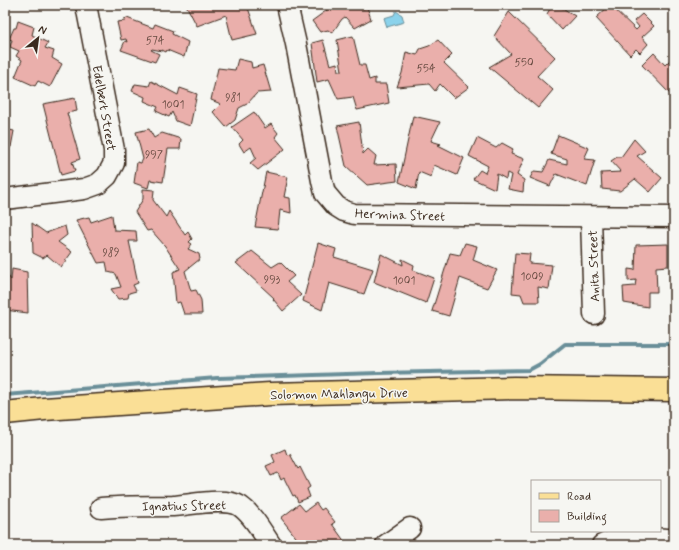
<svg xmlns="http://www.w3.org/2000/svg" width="679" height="550" viewBox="0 0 679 550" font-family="Mynerve,sans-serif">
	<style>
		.water { fill: #8ad2eb; stroke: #6a8f99 }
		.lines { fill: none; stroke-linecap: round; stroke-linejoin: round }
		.stream { stroke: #6a8f99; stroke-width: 4 }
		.building { fill: #eaafab; stroke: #3b2a1e }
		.minor-casing { stroke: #3b2a1e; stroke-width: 23 }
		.major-casing { stroke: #3b2a1e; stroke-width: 25 }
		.minor { stroke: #f6f6f2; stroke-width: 20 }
		.major { stroke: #fadf96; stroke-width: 22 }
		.labels { text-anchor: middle; stroke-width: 3; stroke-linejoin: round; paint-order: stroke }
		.number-label { font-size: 11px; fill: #674b41 }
		.street-label { font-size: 13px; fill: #3b2a1e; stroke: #f6f6f2 }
	</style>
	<rect width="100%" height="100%" fill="#f6f6f2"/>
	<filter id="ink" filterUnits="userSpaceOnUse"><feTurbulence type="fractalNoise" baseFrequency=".025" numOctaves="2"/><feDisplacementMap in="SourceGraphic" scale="8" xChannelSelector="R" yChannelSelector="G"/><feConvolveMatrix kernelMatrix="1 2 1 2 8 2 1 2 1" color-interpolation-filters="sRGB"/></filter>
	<g filter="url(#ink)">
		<path class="water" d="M396 11 402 15 404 22 387 27 384 18 394 15Z"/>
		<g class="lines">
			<path class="stream" d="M5 395 217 378 379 373 529 370 540 364 565 344H674"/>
		</g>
		<g class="building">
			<path d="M186 5H247L257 34 232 40 226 15 197 26Z"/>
			<path d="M334 5H361L363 9 367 7 371 19 355 28 345 17 342 19 332 33 328 30 320 32 312 21Z"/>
			<path d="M552 5H558L575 16 562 30 547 14Z"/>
			<path d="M610 5 636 30 639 27 634 21 642 14 654 26 642 37 648 44 640 53 636 49 630 55 596 18Z"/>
			<path d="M509 12 555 57 537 76 553 90 538 108 489 67 511 54 494 36Z"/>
			<path d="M127 18 153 28 155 24 173 31 172 34 188 42 184 57 167 50 166 52 162 50V51L152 49 151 50 159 54 155 62 121 50 125 41 127 42 126 39 121 40 117 22 125 21 124 19Z"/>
			<path d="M18 21 34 27 32 35 48 43 45 48 54 51 52 58 62 64 50 87 38 81 35 86 15 77 22 60 16 56 19 51 10 47 12 40 9 39 14 28H16Z"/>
			<path d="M353 36 360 65H365L369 80 375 78V84H386L389 103 357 110 353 97 338 99 329 79 317 82 312 43 323 40 330 65 337 63 338 71H342L337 40Z"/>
			<path d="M438 40 452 55 444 63 469 87 454 98 440 84 435 91 429 84 397 87 402 73 406 52 417 55 420 49 429 46Z"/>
			<path d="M654 53 665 65 674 56V75L673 76 674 77V90L670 94 642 65Z"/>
			<path d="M238 59 251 62 252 68 263 65 271 92 257 93 247 104 239 108 235 120 226 127 213 112 221 104 211 100 218 68 235 70Z"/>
			<path d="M151 81 178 95 180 88 197 94 190 126 176 121 172 112 169 117 156 111 158 107 144 101 145 97 132 91 135 84 149 86Z"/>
			<path d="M75 98 77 111 67 113 80 159 72 162 75 171 61 175 43 104Z"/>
			<path d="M254 112 265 128 271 124 278 133 275 137 285 149 258 170 250 163 256 158 251 147 244 152 239 144 243 140 232 127Z"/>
			<path d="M413 116 440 122 431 141 441 144 438 145 464 158 457 175 434 165 431 177 419 172 416 189 399 182Z"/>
			<path d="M359 122 363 154 368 149 376 156 374 165 396 164 397 181 367 185 346 166 337 126Z"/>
			<path d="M5 129 14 131 11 147 6 151Z"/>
			<path d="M149 129 154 138 162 133 181 139 180 149H168L163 182 150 180 148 188 134 183 137 162 141 163 143 159 136 132Z"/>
			<path d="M558 135 589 148 584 159 595 160 587 186 556 174 550 186 530 178 534 171 543 172 549 160 567 164V159L551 154Z"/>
			<path d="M477 138 496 148 502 143 513 149 511 154 524 159 517 175 524 180 523 192 508 189 511 175 507 173 506 179 497 174 495 189 473 179 480 170 485 173 488 166 469 156Z"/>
			<path d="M634 139 645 151 637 156 662 178 650 192 635 179 620 191 602 189 601 173 621 172 611 161 617 157H621Z"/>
			<path d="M266 172 288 177 284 197 290 198 291 213 280 210 278 229 255 227Z"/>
			<path d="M143 189 154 190 153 200 166 217 169 211 185 235 188 232 192 239 189 242 192 244 188 249 199 254 200 259 185 271 191 291 196 290 201 300 202 314H184L180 302 176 303 173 272 180 269 165 246 151 230 147 231 135 212 143 199Z"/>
			<path d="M112 215 114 230 136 231 137 241H129L138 283 133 285 136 291 129 293 128 298 118 299 111 289 121 287 116 274 108 272 106 262 98 263 76 220 89 217 91 222Z"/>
			<path d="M32 223 46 233 65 226 67 235 58 242 72 252 61 267 47 255 43 258 33 253Z"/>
			<path d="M318 243 336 249 334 257 373 269 364 294 329 283 322 310 303 301Z"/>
			<path d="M465 243 477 246 473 260 497 270 487 288 460 278 449 316 432 311 450 253 460 255Z"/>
			<path d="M668 244V266L656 267 657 292H648V307L624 303 623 287 635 286 636 280 628 281V269L635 270 636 245Z"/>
			<path d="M252 251 272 267 280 262 294 276 287 282 301 295 283 311 273 299 274 298 236 263Z"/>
			<path d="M515 253 530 254 529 263 552 265 549 289 538 287 539 302H524L521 294 512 293Z"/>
			<path d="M381 254 403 265 402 259 414 265 413 270 434 278 426 303 374 282Z"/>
			<path d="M12 269 27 272 28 313 5 310V272L11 280Z"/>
			<path d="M285 449 287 455 290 454 298 469 300 467 310 487 307 489 310 497 298 502 295 495 293 496 284 478 281 480 278 473 271 476 266 466 275 462 272 455Z"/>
			<path d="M316 503 321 510 324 508 335 522 332 524 345 542 340 545H302L281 518 299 504 305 511Z"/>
		</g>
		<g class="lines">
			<g class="minor-casing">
				<g id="minor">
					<path d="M287 5 296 44 322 181 325 193 336 206 344 211 354 214 674 217"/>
					<path d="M5 199 84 189 98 184 107 176 114 163V150L86 5"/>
					<path d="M591 217 594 314"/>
					<path d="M101 508C125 506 149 506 173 506 190 505 225 497 240 506 253 515 262 532 271 545"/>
					<path d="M386 545 410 528"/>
					<path d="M602 545C620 534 653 539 674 539"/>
				</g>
			</g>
			<g class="major-casing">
				<path id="major" d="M5 413 44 409 270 394 514 388 674 390"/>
			</g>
			<use href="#minor" class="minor"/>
			<use href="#major" class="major"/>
		</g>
	</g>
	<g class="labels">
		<g class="number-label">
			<text x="155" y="44">574</text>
			<text x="524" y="66">550</text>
			<text x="426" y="72">554</text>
			<text x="233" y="101">981</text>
			<text x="173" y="108">1001</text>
			<text x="154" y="158">997</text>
			<text x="111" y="256">989</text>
			<text x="532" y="280">1009</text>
			<text x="272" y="283">993</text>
			<text x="404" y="284">1001</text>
		</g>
		<g class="street-label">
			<text transform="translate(105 108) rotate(80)" y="5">Edelbert Street</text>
			<text transform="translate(400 214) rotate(2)" y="5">Hermina Street</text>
			<text transform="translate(593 266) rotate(-92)" y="5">Anita Street</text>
			<text transform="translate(339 393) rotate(-1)" y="5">Solomon Mahlangu Drive</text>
			<text transform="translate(184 505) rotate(-1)" y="5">Ignatius Street</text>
		</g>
	</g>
	<rect width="679" height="550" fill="none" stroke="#f6f6f2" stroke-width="20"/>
	<rect x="10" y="10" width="659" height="530" fill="none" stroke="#3b2a1e" stroke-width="1.5" filter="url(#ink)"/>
	<rect x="531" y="480" width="130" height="52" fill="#f6f6f2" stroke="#aba49d"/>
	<rect x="539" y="493" width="20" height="6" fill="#fadf96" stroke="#aba49d"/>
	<text x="567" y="500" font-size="12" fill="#3b2a1e">Road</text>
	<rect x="539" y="510" width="20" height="12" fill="#eaafab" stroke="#aba49d"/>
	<text x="567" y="520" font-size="12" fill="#3b2a1e">Building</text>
	<g transform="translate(38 38) rotate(29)" stroke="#f6f6f2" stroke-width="3" paint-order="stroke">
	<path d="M0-3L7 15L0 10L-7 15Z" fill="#3b2a1e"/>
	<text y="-6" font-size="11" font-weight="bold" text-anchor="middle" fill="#3b2a1e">N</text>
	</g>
</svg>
